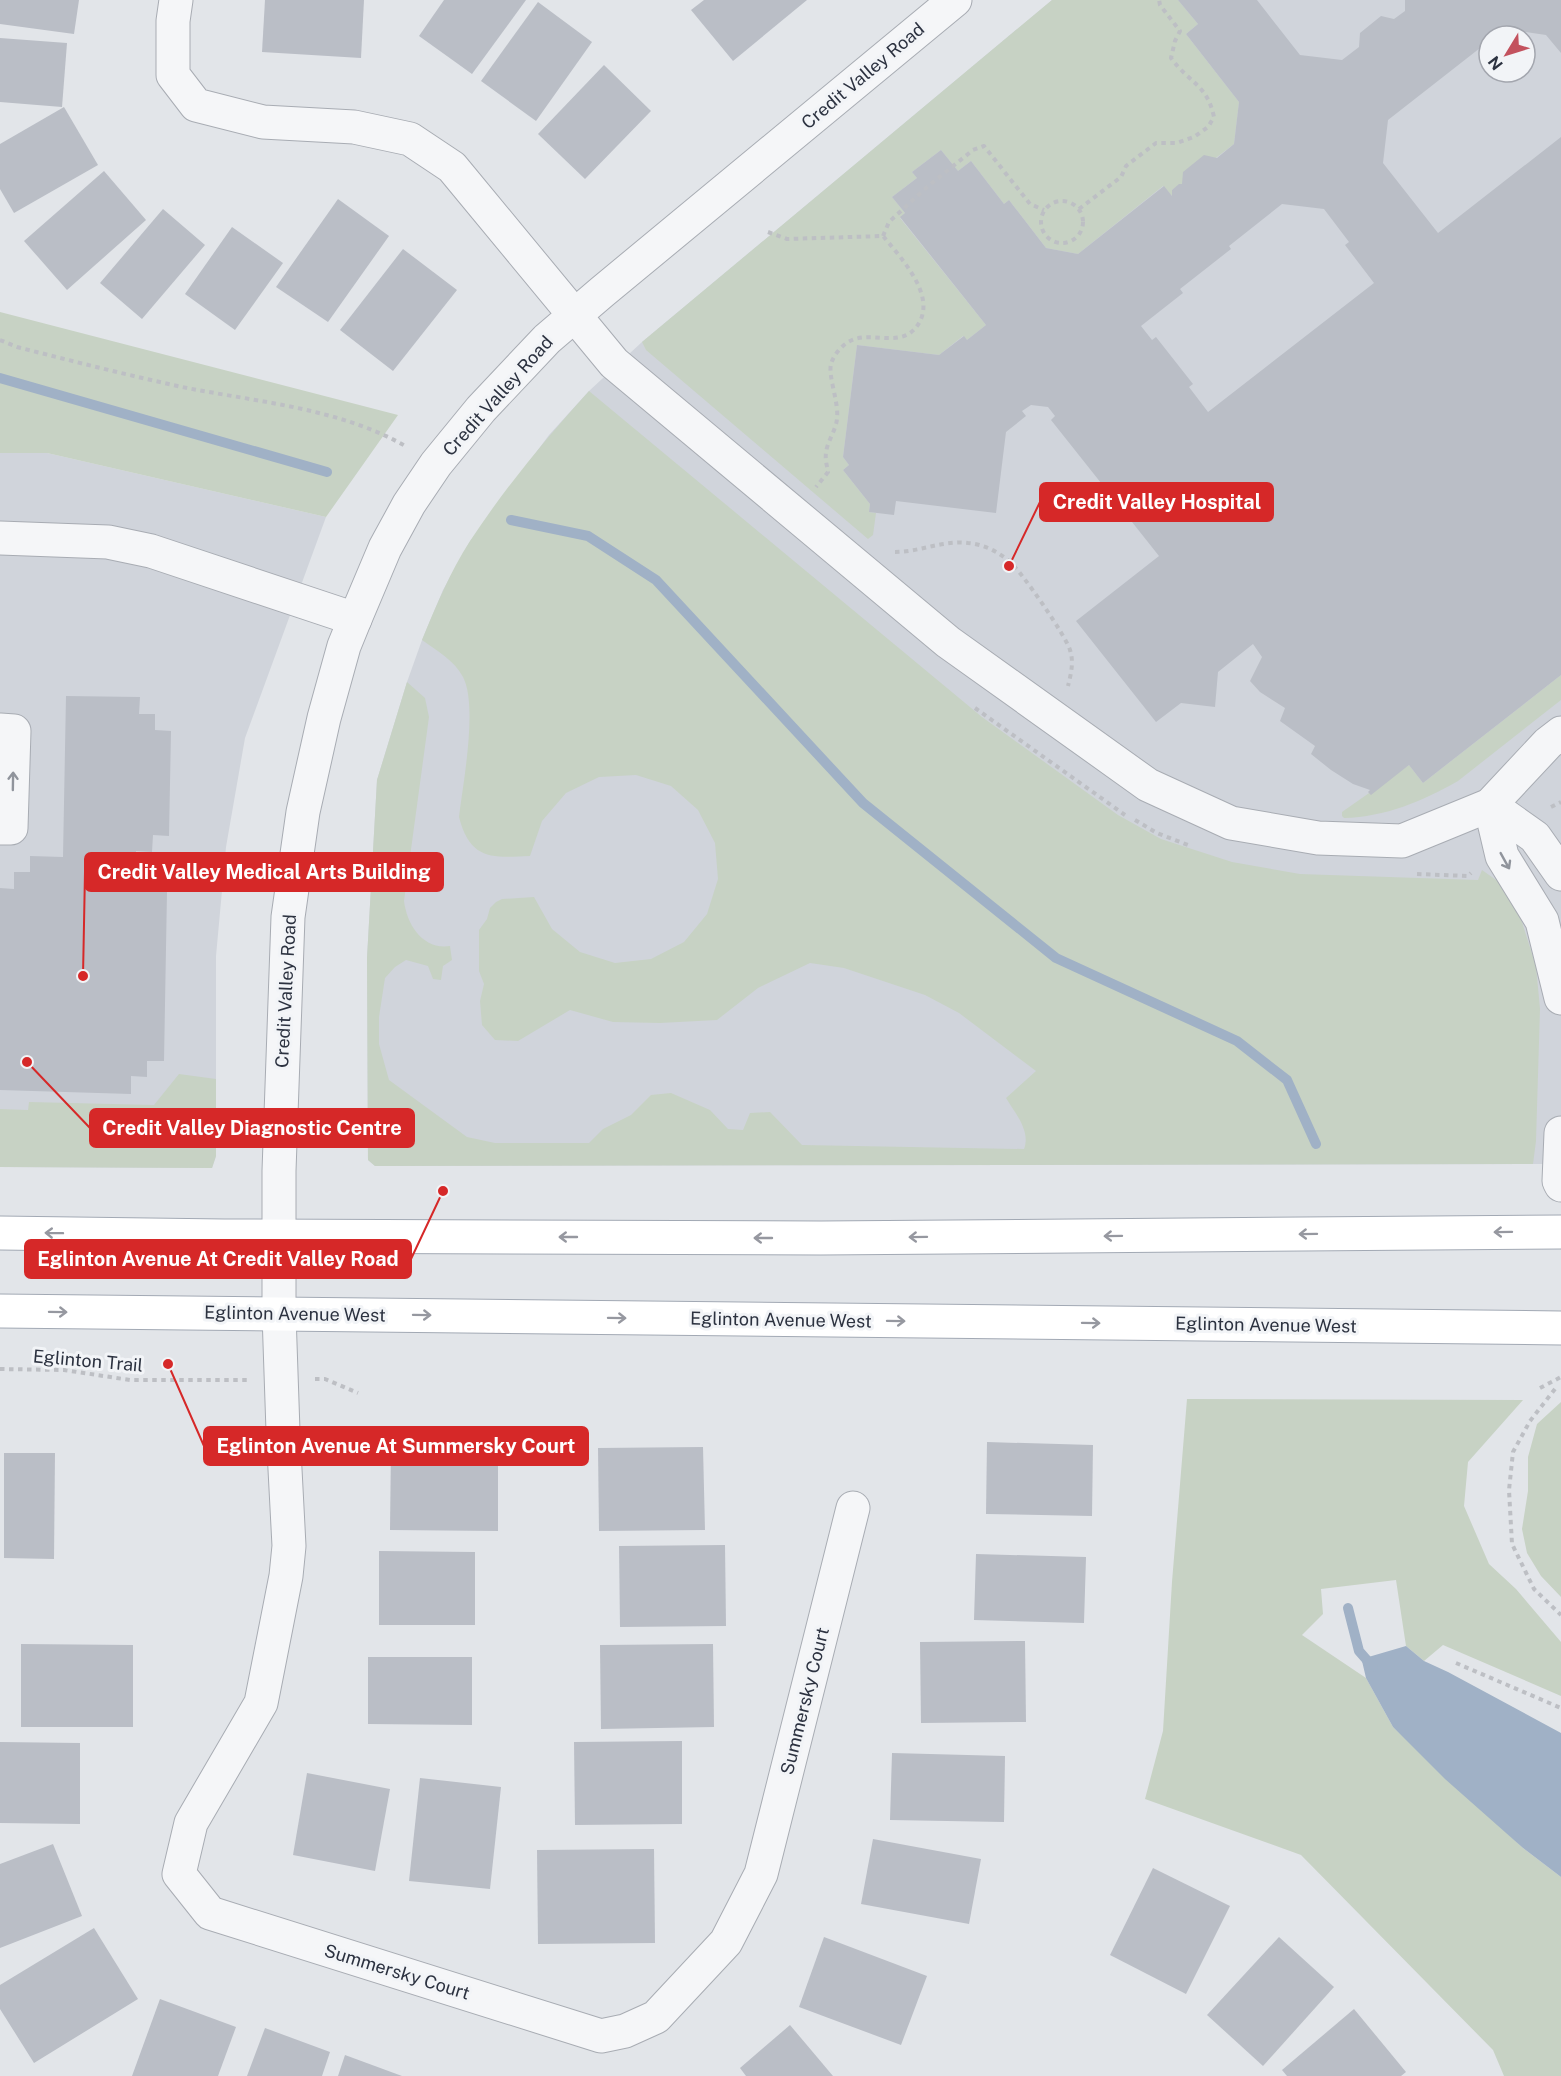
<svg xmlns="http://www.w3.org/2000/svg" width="1561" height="2076" viewBox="0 0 1561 2076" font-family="'Public Sans',sans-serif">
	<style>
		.built { fill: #d0d4db; fill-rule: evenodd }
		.green { fill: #c7d2c4 }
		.water { fill: #a0b1c6 }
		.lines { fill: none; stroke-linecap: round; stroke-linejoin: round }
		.stream { stroke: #a0b1c6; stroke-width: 10 }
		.building { fill: #babec6; fill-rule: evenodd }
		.minor-casing { stroke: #a8acb3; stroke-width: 35 }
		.major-casing { stroke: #a2a9b4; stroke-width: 35 }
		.path { stroke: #bdbfc4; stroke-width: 4; stroke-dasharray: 4.5 4.5; stroke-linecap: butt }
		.minor { stroke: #f5f6f8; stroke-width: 33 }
		.major { stroke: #fff; stroke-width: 33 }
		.oneway { stroke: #90949c }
		.oneway2 { stroke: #9698a0 }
		.labels { text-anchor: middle; stroke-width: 6; stroke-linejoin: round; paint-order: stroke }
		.street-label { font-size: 18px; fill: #2c3240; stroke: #f2f4f7 }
		.leader { fill: none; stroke: #d62828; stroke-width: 2 }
		.callout-dot { fill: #d62828; stroke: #f2f4f7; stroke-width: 2 }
		.callout { fill: #d62828; stroke: #d62828; stroke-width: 2 }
		.callout-label { font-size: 20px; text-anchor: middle; font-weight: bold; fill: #fff }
	</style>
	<rect width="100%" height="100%" fill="#e2e5e9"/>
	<g class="built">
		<path d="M1052 0H1561V1164L375 1166 368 1160 367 958 377 780 407 682 422 640 443 590 469 543 549 435 589 391 642 342ZM1489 36H1525V72H1489Z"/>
		<path d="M0 453H47L326 517 245 738 226 847 216 956V1156L212 1168 0 1167Z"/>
	</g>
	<g class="green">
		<path d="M1052 0H1178L1198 24 1186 34 1239 102 1234 144 1182 184 1179 185 1172 190V196L1163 186 1078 254 1046 248 1009 200 1004 204 971 161 958 171 941 150 912 172 917 178 892 197 905 213 900 218 986 325 967 340 963 336 939 355 857 345 843 457 849 465 843 470 870 504 869 512 876 513 873 535 868 539 646 350 642 342Z"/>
		<path d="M0 312 398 415 326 517 47 453H0Z"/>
		<path d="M589 391 982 717 1118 815 1161 839 1232 862 1300 874 1478 880 1482 870 1499 882 1521 919 1536 966 1540 1009 1536 1141 1533 1164 375 1166 368 1160 367 958 377 780 407 682 425 698 429 717 404 901C407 925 423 950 450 946L452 960 443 966 441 980 433 979 428 966 406 960 395 967 385 978 379 1017V1044L389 1080 467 1137 495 1143H589L603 1129 631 1115 651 1095 671 1093 710 1110 728 1129 743 1130 750 1113 770 1112 802 1145 1024 1149C1031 1131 1015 1113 1006 1098L1036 1071 959 1013 925 995 844 968 810 963 758 988 717 1020 660 1023 613 1022 570 1010 518 1041 495 1040 482 1025 480 1001 484 984 479 971V930L487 919 490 908 496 902 502 899 534 897 552 929 580 952 615 963 651 959 684 942 707 914 718 879 715 843 698 810 671 786 636 775 599 777 566 793 542 821 530 856C492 858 470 860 459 817 463 783 478 706 463 677 454 660 437 651 422 640 436 606 450 572 470 541 505 488 546 438 589 391Z"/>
		<path d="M1561 675V700L1458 781C1423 801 1385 817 1344 818L1342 816V812L1409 765 1423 783Z"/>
		<path d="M179 1074 216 1079V1156L212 1168 0 1167V1109L28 1110 29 1102 154 1105Z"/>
		<path d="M1187 1399 1523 1400 1468 1462 1464 1506 1489 1564 1516 1589 1561 1642V1696L1443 1645 1424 1661 1406 1646 1396 1580 1321 1589 1323 1614 1302 1635 1366 1678 1393 1727 1523 1848 1561 1877V2076H1504L1493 2050 1301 1855 1145 1799 1163 1731 1172 1582Z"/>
		<path d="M1561 1402V1597L1541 1576 1527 1553 1522 1529 1528 1491V1457L1537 1424Z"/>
	</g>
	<path class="water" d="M1406 1646 1424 1661 1448 1672 1561 1733V1877L1523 1848 1445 1779 1393 1727 1366 1678 1362 1661 1365 1658Z"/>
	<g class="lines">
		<g class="stream">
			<path d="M0 378 327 472"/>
			<path d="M511 520 588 536 656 580 863 803 1056 958 1237 1041 1287 1080 1316 1144"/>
			<path d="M1348 1608 1359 1651 1373 1667"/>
		</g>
	</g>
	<g class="building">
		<path d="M0 0H79L74 34 0 24Z"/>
		<path d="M265 0H364L361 58 262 52Z"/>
		<path d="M444 0H526L472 74 419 36Z"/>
		<path d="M704 0H807L733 61 691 10Z"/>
		<path d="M1178 0H1257L1300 55 1342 60 1359 47 1360 33 1381 16 1394 19 1405 11V0H1561V53L1546 35 1504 29 1496 36H1489V41L1388 120 1383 163 1438 233 1561 137V675L1423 783 1409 765 1371 795 1368 792 1370 790 1353 784 1331 770 1311 754 1315 746 1280 721 1285 708 1260 692 1250 681 1262 657 1253 644 1218 672 1215 707 1181 703 1156 722 1076 621 1159 556 1051 420 1055 416 1048 407 1031 405 1022 411 1026 416 1006 432 996 513 896 501 894 515 869 512 870 504 843 470 849 465 843 457 857 345 939 355 964 336 967 340 986 325 900 217 905 213 892 197 917 178 912 172 941 150 958 171 971 161 1004 204 1009 200 1046 248 1078 254 1164 186 1172 196V190L1179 184H1182L1183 172 1204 155 1217 158 1234 144 1239 102 1186 34 1198 24ZM1282 204 1324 209 1349 242 1345 245 1374 283 1208 412 1189 387 1193 384 1156 337 1152 340 1141 326 1183 293 1180 289 1231 249 1229 246Z"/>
		<path d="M538 2 592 42 536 121 481 81Z"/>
		<path d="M0 38 67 43 62 107 0 102Z"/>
		<path d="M604 65 651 111 585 179 538 134Z"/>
		<path d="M64 107 98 165 14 213 0 189V144Z"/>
		<path d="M104 171 146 220 67 290 24 241Z"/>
		<path d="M338 199 389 236 328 322 276 287Z"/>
		<path d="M163 209 205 245 142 319 100 283Z"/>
		<path d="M232 227 283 263 235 330 185 294Z"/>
		<path d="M403 249 457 290 393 371 340 330Z"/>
		<path d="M66 696 140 697 139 714H155V730L171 731 169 836 153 835 152 852 136 851 135 875H152V891L167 892 164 1061H147V1077L131 1076V1094L0 1090V888L14 889V872H30V856L63 857Z"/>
		<path d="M987 1442 1093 1445 1092 1516 986 1514Z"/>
		<path d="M391 1447H498V1531L390 1530Z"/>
		<path d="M703 1447 705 1530 599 1531 598 1448Z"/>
		<path d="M4 1453H55L54 1559 4 1558Z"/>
		<path d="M725 1545 726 1626 620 1627 619 1546Z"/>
		<path d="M379 1551 475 1552V1625H379Z"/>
		<path d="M976 1554 1086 1557 1084 1623 974 1620Z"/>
		<path d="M1025 1641 1026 1722 921 1723 920 1642Z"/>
		<path d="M21 1644 133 1645V1727H21Z"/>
		<path d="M713 1644 714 1727 601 1729 600 1645Z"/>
		<path d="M368 1657H472V1725L368 1724Z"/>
		<path d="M682 1741V1824L575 1825 574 1742Z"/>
		<path d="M0 1742 80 1743V1824L0 1823Z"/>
		<path d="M892 1753 1005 1756 1004 1822 890 1820Z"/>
		<path d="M307 1773 390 1789 375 1871 293 1855Z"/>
		<path d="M420 1778 501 1787 490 1889 409 1881Z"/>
		<path d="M873 1839 981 1859 969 1924 861 1904Z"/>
		<path d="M53 1844 82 1916 0 1948V1864Z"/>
		<path d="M654 1849 655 1943 538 1944 537 1850Z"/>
		<path d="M1153 1868 1230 1906 1186 1994 1110 1955Z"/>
		<path d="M94 1928 138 1999 34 2063 0 2009V1985Z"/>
		<path d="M824 1937 927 1976 901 2045 799 2007Z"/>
		<path d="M1279 1937 1334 1987 1263 2066 1207 2015Z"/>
		<path d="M160 1999 236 2027 218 2076H132Z"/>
		<path d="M1354 2009 1406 2072 1401 2076H1287L1282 2070Z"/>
		<path d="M790 2025 833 2076H746L740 2068Z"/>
		<path d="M265 2028 330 2052 322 2076H247Z"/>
		<path d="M345 2055 402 2076H338Z"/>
	</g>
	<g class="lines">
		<g class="minor-casing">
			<g id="minor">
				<path d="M176 0 173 21V75L196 105 263 122 354 127 410 139 452 167 614 363 948 642 1148 785 1231 823 1318 838 1402 841 1490 805 1548 743 1561 733"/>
				<path d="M0 538 108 542 151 551 355 619"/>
				<path d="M0 730 14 731 11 828H0"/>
				<path d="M1490 805 1502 856 1542 921 1561 998"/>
				<path d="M1490 805 1535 837 1561 874"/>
				<path d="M1561 1133 1559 1181 1561 1185"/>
				<path d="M853 1508 761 1874 726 1942 656 2017 625 2031 601 2036 210 1913 179 1874 191 1823 261 1703 286 1576 289 1546 283 1431 279 1314V1171L288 917 303 812 324 718 344 646 355 619 385 548 409 504 436 464 481 409 547 339 602 292 955 0"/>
			</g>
		</g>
		<g class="major-casing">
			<g id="major">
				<path d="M0 1233 224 1236 821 1238 1561 1232"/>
				<path d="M0 1311 1561 1328"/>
			</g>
		</g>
		<g class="path">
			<circle cx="1062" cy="222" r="21"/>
			<path d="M1079 209 1121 177 1126 166 1156 143H1177L1194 137 1208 127 1214 117C1207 84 1189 83 1171 58L1175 41 1180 31 1160 5 1159 0"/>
			<path d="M768 232 787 239 883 236C900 257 936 294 919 323 915 330 909 335 901 337 881 341 861 331 844 345 838 350 833 357 831 364 828 377 839 402 837 419 836 430 827 442 826 453 825 459 827 466 828 472L816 487"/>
			<path d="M883 236 889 222 927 187 973 150 984 146 1030 204 1044 210"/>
			<path d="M0 340 17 347C72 361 127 375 182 387 257 402 340 408 407 447"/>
			<path d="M895 552C919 552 943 540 968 543 983 544 999 552 1010 562 1021 571 1066 636 1070 650 1074 662 1071 674 1068 686"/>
			<path d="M975 708 1125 815"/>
			<path d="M1551 807 1561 802"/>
			<path d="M1135 820 1157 833 1188 845"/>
			<path d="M1417 874 1468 876 1471 873"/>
			<path d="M0 1369 64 1370 130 1380H247"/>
			<path d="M315 1379H325L358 1393"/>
			<path d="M1540 1388 1561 1377"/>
			<path d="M1555 1389 1530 1421 1513 1452 1509 1490 1512 1544 1534 1589 1561 1615"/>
			<path d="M1456 1663 1561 1708"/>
		</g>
		<use href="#minor" class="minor"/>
		<use href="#major" class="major"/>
	</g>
	<defs><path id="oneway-shaft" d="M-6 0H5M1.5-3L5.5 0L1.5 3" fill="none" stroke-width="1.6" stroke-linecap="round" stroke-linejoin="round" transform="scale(1.5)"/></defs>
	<g class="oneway">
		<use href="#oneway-shaft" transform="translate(13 781) rotate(-89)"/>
		<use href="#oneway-shaft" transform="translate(1505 861) rotate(61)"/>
	</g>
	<g class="oneway2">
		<use href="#oneway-shaft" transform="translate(1503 1232) rotate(179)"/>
		<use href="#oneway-shaft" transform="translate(54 1233) rotate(-179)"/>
		<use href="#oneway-shaft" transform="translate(1308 1234) rotate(179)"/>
		<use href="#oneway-shaft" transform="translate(1113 1236) rotate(179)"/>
		<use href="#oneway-shaft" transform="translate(568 1237) rotate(-180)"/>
		<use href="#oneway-shaft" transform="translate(918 1237) rotate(179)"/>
		<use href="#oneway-shaft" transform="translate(763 1238) rotate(-180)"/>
		<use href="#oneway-shaft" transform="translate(58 1312) rotate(1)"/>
		<use href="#oneway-shaft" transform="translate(422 1315) rotate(1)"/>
		<use href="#oneway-shaft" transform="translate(617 1318) rotate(1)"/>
		<use href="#oneway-shaft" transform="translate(896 1321) rotate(1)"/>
		<use href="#oneway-shaft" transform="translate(1091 1323) rotate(1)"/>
	</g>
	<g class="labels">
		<g class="street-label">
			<text transform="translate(863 76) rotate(-40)" y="6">Credit Valley Road</text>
			<text transform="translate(498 396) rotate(-48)" y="6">Credit Valley Road</text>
			<text transform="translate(286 991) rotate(-87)" y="6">Credit Valley Road</text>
			<text transform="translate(295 1314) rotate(1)" y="6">Eglinton Avenue West</text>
			<text transform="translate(781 1320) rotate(1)" y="6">Eglinton Avenue West</text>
			<text transform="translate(1266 1325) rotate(1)" y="6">Eglinton Avenue West</text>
			<text transform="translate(88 1361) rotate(5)" y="6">Eglinton Trail</text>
			<text transform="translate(805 1701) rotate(-76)" y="6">Summersky Court</text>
			<text transform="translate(397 1972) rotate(17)" y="6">Summersky Court</text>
		</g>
	</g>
	<path class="leader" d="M1009 566L1040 502M83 976L85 872M27 1062L90 1128M443 1191L411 1259M168 1364L204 1446"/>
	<g class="callout-dot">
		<circle cx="1009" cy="566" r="6"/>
		<circle cx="83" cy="976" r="6"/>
		<circle cx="27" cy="1062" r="6"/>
		<circle cx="443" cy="1191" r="6"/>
		<circle cx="168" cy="1364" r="6"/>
	</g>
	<g class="callout">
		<rect x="1040" y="483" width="233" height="38" rx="6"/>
		<rect x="85" y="853" width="358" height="38" rx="6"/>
		<rect x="90" y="1109" width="324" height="38" rx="6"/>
		<rect x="25" y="1240" width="386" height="38" rx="6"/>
		<rect x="204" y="1427" width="384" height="38" rx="6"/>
	</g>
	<g class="callout-label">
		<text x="1157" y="509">Credit Valley Hospital</text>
		<text x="264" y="879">Credit Valley Medical Arts Building</text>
		<text x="252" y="1135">Credit Valley Diagnostic Centre</text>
		<text x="218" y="1266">Eglinton Avenue At Credit Valley Road</text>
		<text x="396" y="1453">Eglinton Avenue At Summersky Court</text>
	</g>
	<g transform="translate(1507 54) rotate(232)"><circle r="28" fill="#f2f4f7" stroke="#a3a6ae" stroke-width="1.5"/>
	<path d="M0-4.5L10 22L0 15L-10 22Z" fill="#c3525e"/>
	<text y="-9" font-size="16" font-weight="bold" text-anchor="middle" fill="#2c3240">N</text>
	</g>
</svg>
